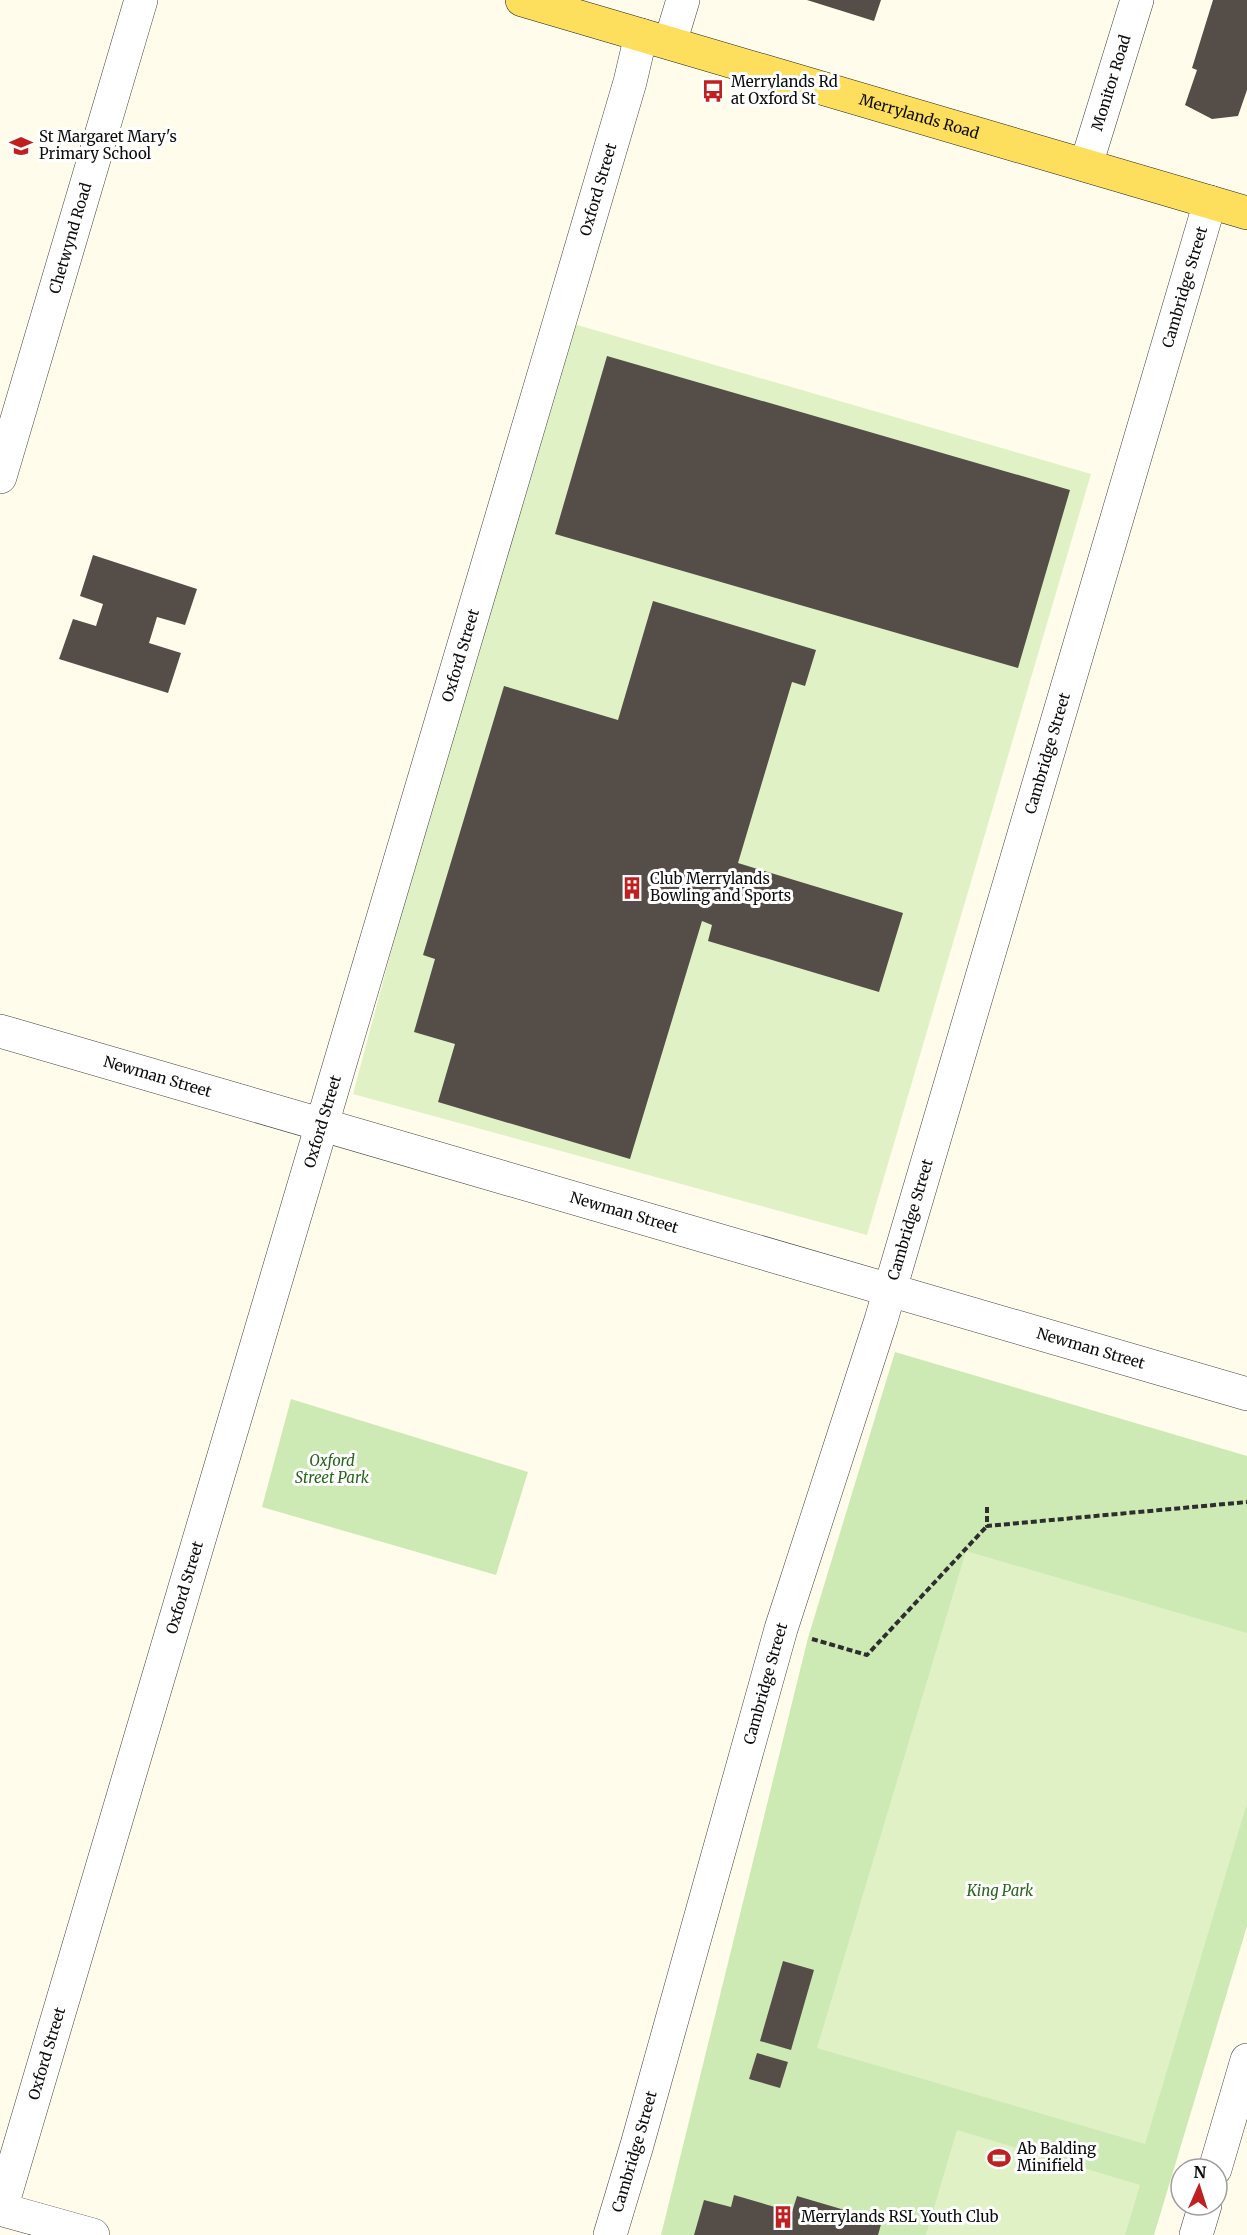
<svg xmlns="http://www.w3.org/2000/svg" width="1247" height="2235" viewBox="0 0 1247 2235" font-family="Merriweather,serif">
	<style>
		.green { fill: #ceeab4 }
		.pitch { fill: #e0f1c6 }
		.building { fill: #554e48 }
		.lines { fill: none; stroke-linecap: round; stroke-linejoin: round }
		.minor-casing { stroke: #3f3f3f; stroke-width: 34 }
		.major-casing { stroke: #1d1d1d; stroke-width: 34 }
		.path { stroke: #2e2e2e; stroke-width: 4; stroke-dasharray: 6 3; stroke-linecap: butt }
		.minor { stroke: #fff; stroke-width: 33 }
		.major { stroke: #fdde5d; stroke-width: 33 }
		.labels { text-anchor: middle; stroke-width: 6; stroke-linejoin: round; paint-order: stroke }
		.poi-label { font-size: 15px; fill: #0c0c0c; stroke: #fff; text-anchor: start }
		.street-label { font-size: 15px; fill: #0c0c0c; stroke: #fff }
		.park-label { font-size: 15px; font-style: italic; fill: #27651b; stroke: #fff }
	</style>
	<rect width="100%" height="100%" fill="#fffceb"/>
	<g class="green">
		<path d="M895 1352 1247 1456V1926L1154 2235H661L808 1638Z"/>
		<path d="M291 1399 528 1472 496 1575 262 1507Z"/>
	</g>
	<g class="pitch">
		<path d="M560 320 1091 474 867 1235 353 1094Z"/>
		<path d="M966 1551 1247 1633V1803L1145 2144 817 2048Z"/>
		<path d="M957 2130 1140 2185 1125 2235H926Z"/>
	</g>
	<g class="building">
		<path d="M807 0H881L874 21Z"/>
		<path d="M1213 0H1247V90L1238 116 1212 119 1185 105 1197 70 1192 68Z"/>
		<path d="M607 356 1070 490 1018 668 555 534Z"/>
		<path d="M93 555 197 589 185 625 157 617 149 643 181 653 168 693 59 659 73 619 96 626 103 604 80 596Z"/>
		<path d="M653 601 816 650 805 686 792 682 738 863 903 913 879 992 708 941 712 925 702 921 630 1159 438 1102 455 1044 414 1032 435 959 423 955 504 686 618 720Z"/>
		<path d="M783 1961 814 1970 791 2050 760 2041Z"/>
		<path d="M757 2053 788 2062 780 2088 749 2079Z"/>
		<path d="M734 2195 792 2212 797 2196 882 2221 878 2235H694L704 2200 731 2207Z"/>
	</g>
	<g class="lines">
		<g class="minor-casing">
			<g id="minor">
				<path d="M670 43 683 0"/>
				<path id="s1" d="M1086 165 1137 0"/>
				<path id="s2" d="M0 477 141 0"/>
				<path id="s3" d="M0 1031 1247 1394"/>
				<path d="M1215 2169 1247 2060"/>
				<path d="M0 2209 93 2235"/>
				<path id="s4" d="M1 2209 560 320 630 82 641 35"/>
				<path id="s5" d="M610 2235 637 2145 781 1629 881 1320 1210 202"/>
				<path d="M1196 2235 1205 2205"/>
			</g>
		</g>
		<g class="major-casing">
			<g id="major">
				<path id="s6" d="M522 0 1247 213"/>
			</g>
		</g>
		<g class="path">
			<path d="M987 1507V1526L1247 1502"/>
			<path d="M812 1639 867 1655 987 1526"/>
		</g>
		<use href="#minor" class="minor"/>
		<use href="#major" class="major"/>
	</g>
	<defs>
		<g id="bus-bare" transform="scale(1.8)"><path d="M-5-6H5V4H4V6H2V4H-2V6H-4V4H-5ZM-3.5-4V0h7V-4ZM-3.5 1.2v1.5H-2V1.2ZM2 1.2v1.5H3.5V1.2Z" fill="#c02020" stroke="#fff" stroke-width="2.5" paint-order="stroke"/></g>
		<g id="school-bare" transform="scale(1.8)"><path d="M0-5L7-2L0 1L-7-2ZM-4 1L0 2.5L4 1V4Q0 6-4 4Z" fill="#c02020" stroke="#fff" stroke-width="2.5" paint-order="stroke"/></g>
		<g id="building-bare" transform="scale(1.8)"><path d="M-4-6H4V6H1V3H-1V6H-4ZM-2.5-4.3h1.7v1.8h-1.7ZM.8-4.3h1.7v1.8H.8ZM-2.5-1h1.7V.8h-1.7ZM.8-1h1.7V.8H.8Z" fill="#c02020" stroke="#fff" stroke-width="2.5" paint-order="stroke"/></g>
		<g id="stadium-bare" transform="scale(1.8)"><path d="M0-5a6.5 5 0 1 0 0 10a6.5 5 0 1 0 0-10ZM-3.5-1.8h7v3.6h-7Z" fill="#c02020" stroke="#fff" stroke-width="2.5" paint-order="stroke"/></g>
	</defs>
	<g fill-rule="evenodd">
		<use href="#bus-bare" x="713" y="91"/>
		<use href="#school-bare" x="21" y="146"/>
		<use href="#building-bare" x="632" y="888"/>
		<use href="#stadium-bare" x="999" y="2158"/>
		<use href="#building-bare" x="783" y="2217"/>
	</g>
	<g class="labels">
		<g class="poi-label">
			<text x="731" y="87">Merrylands Rd<tspan x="731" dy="17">at Oxford St</tspan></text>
			<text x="39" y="142">St Margaret Mary's<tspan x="39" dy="17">Primary School</tspan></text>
			<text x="650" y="884">Club Merrylands<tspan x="650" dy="17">Bowling and Sports</tspan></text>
			<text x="1017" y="2154">Ab Balding<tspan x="1017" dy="17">Minifield</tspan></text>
			<text x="801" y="2222">Merrylands RSL Youth Club</text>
		</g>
		<g class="street-label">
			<text dy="5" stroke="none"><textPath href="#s1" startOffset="86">Monitor Road</textPath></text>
			<text dy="5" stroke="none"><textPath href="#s6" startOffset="414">Merrylands Road</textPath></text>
			<text dy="5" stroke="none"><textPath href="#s4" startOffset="2106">Oxford Street</textPath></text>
			<text dy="5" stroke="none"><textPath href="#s2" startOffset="249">Chetwynd Road</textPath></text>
			<text dy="5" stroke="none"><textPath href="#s5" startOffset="2031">Cambridge Street</textPath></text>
			<text dy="5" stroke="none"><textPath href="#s4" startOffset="1620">Oxford Street</textPath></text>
			<text dy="5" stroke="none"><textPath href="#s5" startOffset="1545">Cambridge Street</textPath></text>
			<text dy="5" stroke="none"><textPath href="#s3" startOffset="164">Newman Street</textPath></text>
			<text dy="5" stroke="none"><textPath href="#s4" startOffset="1134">Oxford Street</textPath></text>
			<text dy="5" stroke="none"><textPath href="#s3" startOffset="650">Newman Street</textPath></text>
			<text dy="5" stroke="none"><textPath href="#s5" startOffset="1059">Cambridge Street</textPath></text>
			<text dy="5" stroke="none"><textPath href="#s3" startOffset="1136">Newman Street</textPath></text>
			<text dy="5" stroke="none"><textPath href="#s4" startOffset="648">Oxford Street</textPath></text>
			<text dy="5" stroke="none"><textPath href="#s5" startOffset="573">Cambridge Street</textPath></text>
			<text dy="5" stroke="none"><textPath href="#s4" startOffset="162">Oxford Street</textPath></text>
			<text dy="5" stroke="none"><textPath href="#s5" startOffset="87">Cambridge Street</textPath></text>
		</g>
		<g class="park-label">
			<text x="332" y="1466">Oxford<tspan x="332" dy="17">Street Park</tspan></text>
			<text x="1000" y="1896">King Park</text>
		</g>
	</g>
	<g transform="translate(1199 2187) rotate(3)"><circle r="28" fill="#ffffff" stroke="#9e9e9e" stroke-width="1.5"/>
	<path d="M0-4.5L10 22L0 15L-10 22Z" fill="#c02020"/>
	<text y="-9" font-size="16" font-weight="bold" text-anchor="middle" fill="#0c0c0c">N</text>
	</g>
</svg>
